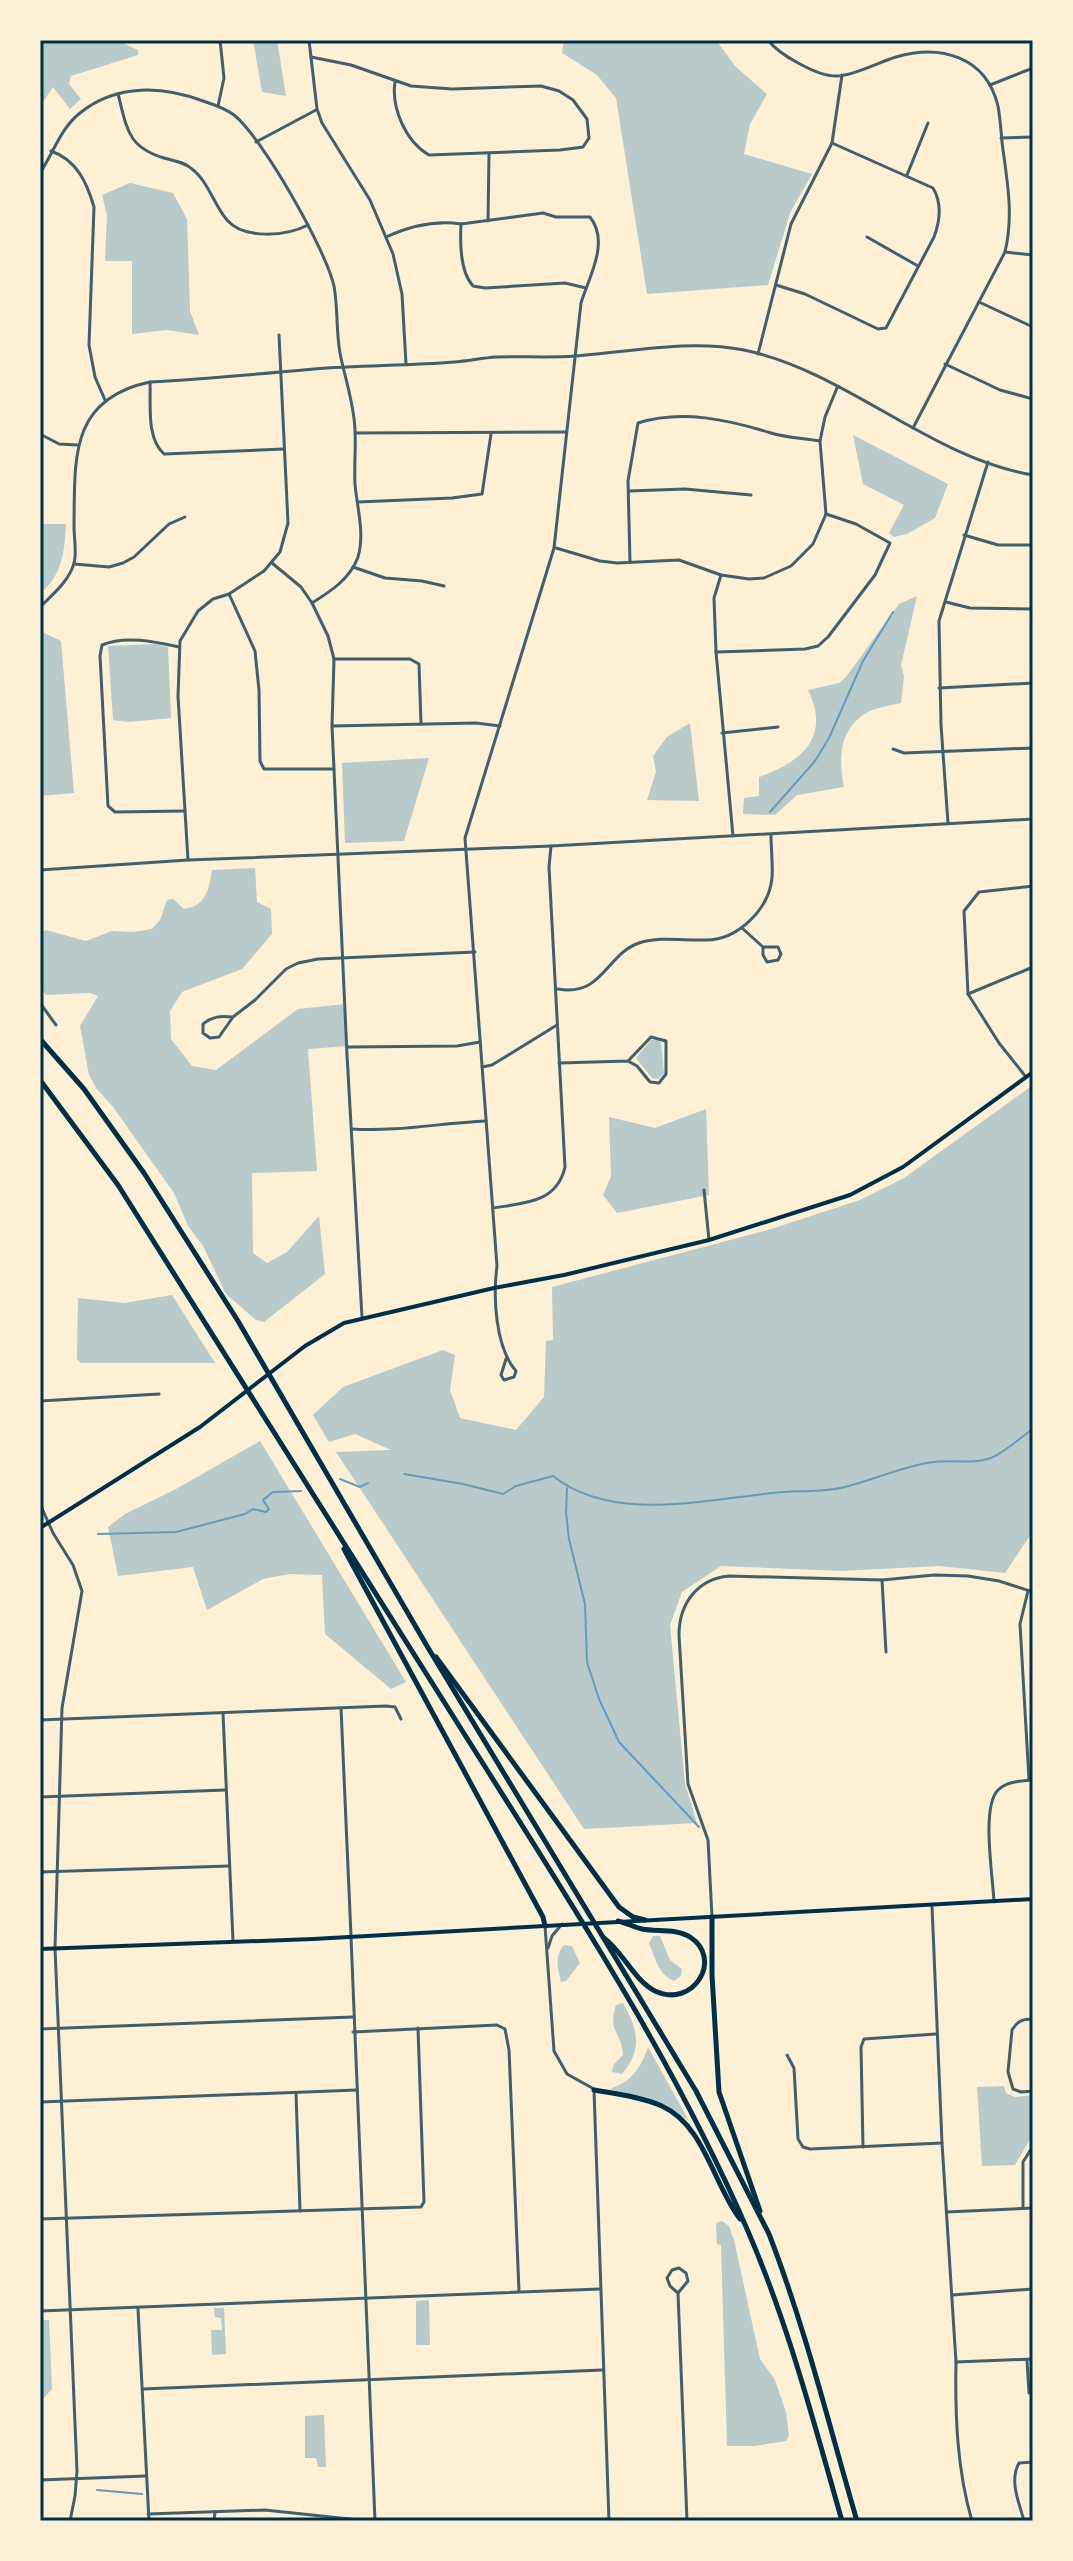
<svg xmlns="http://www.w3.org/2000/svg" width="1073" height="2561" viewBox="0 0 1073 2561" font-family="'DejaVu Sans',sans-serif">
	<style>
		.green { fill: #b9caca }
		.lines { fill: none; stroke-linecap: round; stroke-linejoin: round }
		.stream { stroke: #669bbc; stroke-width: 2 }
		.minor { stroke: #3f606c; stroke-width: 3 }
		.tertiary { stroke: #3f606c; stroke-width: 3 }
		.secondary { stroke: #003049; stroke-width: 4 }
		.primary { stroke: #003049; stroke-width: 4 }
		.motorway { stroke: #003049; stroke-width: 5 }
		.neatline { fill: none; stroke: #003049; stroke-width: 3 }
	</style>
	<rect width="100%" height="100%" fill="#fdf0d5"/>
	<g class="green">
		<path d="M40 40H116L138 50V55L71 76 69 84 81 99 70 109 53 87 43 102 40 101Z"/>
		<path d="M253 40H277L286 96 262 92Z"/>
		<path d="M564 40H716L735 66 767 94 750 124 744 154 812 174 790 213 768 285 647 294 616 98 597 75 562 53Z"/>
		<path d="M130 183 173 193 187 219 190 311 199 335 167 330 132 334V261H105L107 215 102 195Z"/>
		<path d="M853 435 948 484 935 518 907 534 894 537 889 533 904 505 863 484Z"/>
		<path d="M40 524H66C65 549 62 577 40 593Z"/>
		<path d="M917 596 901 665 904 676 901 703C889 706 872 708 863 715 838 733 839 761 844 787L797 795 775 815 743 814 744 798 759 796V777C802 762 831 737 808 690L839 683 846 677 899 604Z"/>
		<path d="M40 631 61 641 74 793 40 796Z"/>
		<path d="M156 644 168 647 171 718 129 722 113 720 108 646Z"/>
		<path d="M690 723 699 801 647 800 656 772 653 756 667 737Z"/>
		<path d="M429 758 404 841 345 843 342 763Z"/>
		<path d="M255 868 257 902 271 909 272 934 242 969 182 992 170 1011 171 1039 192 1066 216 1070 298 1009 345 1004 348 1046 308 1049 317 1171 252 1173 253 1253 267 1263 287 1252 319 1216 325 1274 264 1322 256 1320 226 1294 203 1246 188 1226 174 1193 113 1107 96 1088 89 1075 80 1026 98 996 90 993 46 995 40 988V933L46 930 86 941 112 931 133 932 152 929 160 920 167 900 173 899 184 909C206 906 209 890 212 870Z"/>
		<path d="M658 1039 661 1043 664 1073 658 1079 652 1078 636 1058 651 1040Z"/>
		<path d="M1033 1085V1531L1005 1573 939 1566 842 1571 721 1566 682 1592 670 1625 685 1784 697 1823 584 1829 336 1452 391 1450 355 1434 329 1442 313 1415 343 1387 443 1350 455 1355 450 1390 460 1418 516 1430 544 1397 546 1341 553 1340 552 1287 768 1230 860 1200 904 1178Z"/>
		<path d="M706 1109 709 1195 617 1213 603 1195 611 1176 609 1117 655 1128Z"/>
		<path d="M172 1295 215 1363H81L77 1359 78 1298 124 1303Z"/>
		<path d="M260 1441 406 1682 391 1689 325 1634 322 1575 289 1574 263 1579 207 1610 193 1567 118 1576 108 1527 125 1514 176 1489Z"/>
		<path d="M653 1936H660L670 1960 682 1969 681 1976 674 1981C658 1974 655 1958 649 1943Z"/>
		<path d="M564 1945 572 1946 580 1963 566 1981 561 1982C558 1967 554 1957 564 1945Z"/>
		<path d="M623 2003C638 2030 643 2049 622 2074L612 2072 614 2064 623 2055C622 2031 607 2033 616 2005Z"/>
		<path d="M648 2047 689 2121 667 2105 610 2089C631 2082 641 2068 648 2047Z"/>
		<path d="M1004 2086 1006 2093 1015 2097 1033 2095V2134L1015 2165 982 2166 977 2087Z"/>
		<path d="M722 2221 729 2226 734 2240 760 2359 775 2380 786 2412 789 2436 786 2441 755 2446H727L721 2245 717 2244 716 2223Z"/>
		<path d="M429 2300 430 2345H416V2301Z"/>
		<path d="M214 2308H224L226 2354 212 2355 211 2330H222L221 2318 215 2317Z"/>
		<path d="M41 2320H49L52 2389 40 2402Z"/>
		<path d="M324 2415 326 2467H318L316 2458H305V2416Z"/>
	</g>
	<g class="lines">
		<g class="stream">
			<path d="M770 812 815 761 829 738 863 661 893 612"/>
			<path d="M404 1474 463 1484 503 1494 516 1486 553 1476C612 1523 704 1500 772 1493 796 1490 822 1493 845 1487 873 1480 899 1468 927 1463 949 1458 973 1466 993 1457 1006 1451 1021 1437 1033 1429"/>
			<path d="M340 1479 360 1487 368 1483"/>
			<path d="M567 1488 566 1512 569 1539 585 1604 587 1662 599 1699 619 1742 699 1827"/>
			<path d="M98 1534 176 1532 245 1514 253 1509 266 1512 269 1509 263 1500 273 1492 301 1491"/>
			<path d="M97 2490 142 2494"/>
			<path d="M181 2520 183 2521"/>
		</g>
		<g class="minor">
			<path d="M309 40 317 109 322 123 370 200 393 254 402 294 406 364"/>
			<path d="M768 40C779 55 819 77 837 76 853 76 879 62 896 57 940 44 986 56 998 106 1000 117 1001 130 1002 142 1007 181 1014 214 1005 252L913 428"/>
			<path d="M311 57 351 65 411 86 452 89 541 86 559 91 573 100 587 119 589 138 583 147 560 150 429 155C406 142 391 108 395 82"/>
			<path d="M990 85 1033 68"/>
			<path d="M118 94C127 128 127 147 164 158 174 161 185 162 192 169 208 181 214 205 227 220 244 240 287 236 308 225"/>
			<path d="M218 106 224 78 220 40"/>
			<path d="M1001 138 1033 137"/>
			<path d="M256 142 316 110"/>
			<path d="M51 151C77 160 87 183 94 207L89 345 95 377 105 400"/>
			<path d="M40 173C54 152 60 129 80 113 117 83 164 86 206 102 215 105 226 109 234 115 262 137 326 250 334 286 338 308 336 331 340 353 345 379 354 403 355 430 356 448 354 466 355 484 357 508 365 533 358 557 350 579 331 591 312 603"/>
			<path d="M907 175 928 123"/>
			<path d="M488 221 489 153"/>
			<path d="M461 224C460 242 460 272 473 286L485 288 565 283 586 288"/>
			<path d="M386 237C410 226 435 220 461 224L543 213 556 217H590C610 242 589 277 581 303L554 548 465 838 497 1266C493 1296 495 1347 516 1371L514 1377 504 1380 501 1375 506 1359"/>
			<path d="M867 237 918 266"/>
			<path d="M1005 252 1033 255"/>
			<path d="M776 285 805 294 878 329 886 328 934 237C940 221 942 203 933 188L832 143"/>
			<path d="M979 302 1033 327"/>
			<path d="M758 354 791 224 832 143 842 75"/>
			<path d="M945 364 1000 390 1033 399"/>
			<path d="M150 382C151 405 146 438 164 454L284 449"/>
			<path d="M356 433 566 432"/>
			<path d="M40 434 59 444 77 445"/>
			<path d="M629 491 685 489 751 495"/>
			<path d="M358 502 452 498 482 494 491 434"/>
			<path d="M964 535 998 545H1033"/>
			<path d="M556 548 600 561 617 563 679 560 721 575 749 579 764 578 791 566 813 544 826 514 820 441 825 417 837 388"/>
			<path d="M630 562 628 481 638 423C682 409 729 420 771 433 787 438 805 438 820 441"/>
			<path d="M272 563 301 587 312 603 328 636 334 659 332 726 347 1055 362 1317"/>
			<path d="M74 564 109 567 123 563 134 557 169 524 185 517"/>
			<path d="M353 567 385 578 422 581 444 586"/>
			<path d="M721 575 714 598 716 652 733 836"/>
			<path d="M229 594 255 651 259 690 260 761 264 769H334"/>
			<path d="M946 602 970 608 1033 609"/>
			<path d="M179 647C156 642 125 635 102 645L100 656 108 806 115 812 185 811"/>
			<path d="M716 652 805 649 818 646 828 637 875 575 890 543 856 524 826 514"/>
			<path d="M334 659H410L419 664 421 724"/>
			<path d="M939 688 1033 683"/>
			<path d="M332 726 476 723 500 726"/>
			<path d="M722 733 778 727"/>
			<path d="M893 749 904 753 1033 748"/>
			<path d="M948 823 941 725 939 621 988 462"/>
			<path d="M188 860 178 696 180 641 198 611 213 599 229 594 264 571 280 552 288 523 279 335"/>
			<path d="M742 928 763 947H778L781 954 778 960 767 962 763 955V947"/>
			<path d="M558 989C603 997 606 954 639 943 660 936 685 941 706 940 738 940 769 909 772 878 773 864 771 849 771 835"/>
			<path d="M968 994 1033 967"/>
			<path d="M40 1003 56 1025"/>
			<path d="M233 1017C220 1016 213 1016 203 1024V1033L210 1038 219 1037 233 1017 255 1000 286 969 298 963 318 959 475 952"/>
			<path d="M348 1047 457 1046 480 1042"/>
			<path d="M559 1063 628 1061 637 1066 650 1082 659 1083 666 1074V1041L651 1037 628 1061"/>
			<path d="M482 1067 492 1065 557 1025"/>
			<path d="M1026 1077 999 1043 968 994 964 911 979 892 1033 886"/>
			<path d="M352 1129C397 1132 441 1123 486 1121"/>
			<path d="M704 1190 709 1240"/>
			<path d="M493 1208C524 1203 557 1203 565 1167L549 867 551 846"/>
			<path d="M40 1401 159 1394"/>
			<path d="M882 1580 886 1652"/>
			<path d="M1028 1591 1020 1624 1029 1780"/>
			<path d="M341 1708 351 1936"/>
			<path d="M223 1713 233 1941"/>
			<path d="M40 1720 386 1706 395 1707 401 1719"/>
			<path d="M40 1797 225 1790"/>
			<path d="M40 1872 229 1866"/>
			<path d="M994 1902C993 1877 981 1807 998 1790 1007 1781 1021 1781 1033 1780"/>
			<path d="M932 1906 942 2143 956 2362C955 2416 957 2470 972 2521"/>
			<path d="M548 1948 552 1936 562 1924"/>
			<path d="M1033 2019C1023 2019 1017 2021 1012 2030L1008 2072 1013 2089 1021 2092 1033 2091"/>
			<path d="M40 2029 353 2017"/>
			<path d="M353 2032 497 2025 505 2029 509 2050 519 2291"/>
			<path d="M787 2055 794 2068 798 2139 803 2147 810 2149 942 2143"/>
			<path d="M594 2090 609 2521"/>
			<path d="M296 2093 300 2211"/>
			<path d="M40 2102 357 2090"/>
			<path d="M863 2147 861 2047 864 2039 936 2034"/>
			<path d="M1023 2208V2162L1033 2146"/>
			<path d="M947 2212 1033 2208"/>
			<path d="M40 2219 421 2207 424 2202 418 2028"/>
			<path d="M678 2293 688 2281 686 2273 679 2268 672 2270 667 2278 670 2286 678 2293 687 2521"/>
			<path d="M952 2295 1033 2289"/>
			<path d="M138 2309 149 2521"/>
			<path d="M40 2311 600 2289"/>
			<path d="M1027 2360 1029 2393"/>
			<path d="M956 2362 1033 2359"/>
			<path d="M143 2389 602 2370"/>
			<path d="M40 2480 146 2476"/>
			<path d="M148 2514 265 2510 368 2521"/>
			<path d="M214 2521 215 2512"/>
			<path d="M1024 2521C1019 2502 1009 2481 1019 2463L1033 2462"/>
		</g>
		<g class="tertiary">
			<path d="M40 607C52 595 70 580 74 563 77 553 74 538 74 526 75 459 69 399 150 382 205 379 260 374 314 369 360 365 407 366 454 362 468 361 482 358 496 357 522 356 549 358 575 356 630 352 689 339 744 350 848 372 928 457 1033 475"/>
			<path d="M40 870 188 860 551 846 1033 819"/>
			<path d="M40 1504 53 1533 73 1565 82 1591 62 1708 55 1948 77 2471 75 2496 70 2521"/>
			<path d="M712 1917 708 1840 688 1784 679 1635C679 1604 697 1579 729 1576L882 1580 934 1575 968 1576 999 1581 1033 1592"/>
			<path d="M545 1926 554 2051 567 2074 594 2089"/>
			<path d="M351 1937 375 2521"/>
		</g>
		<g class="secondary">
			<path d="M40 1528 200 1427 305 1346 344 1323 494 1288 564 1275 709 1240 850 1195 903 1167 1033 1072"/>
			<path d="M40 1949 313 1939 545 1926"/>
		</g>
		<path class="primary" d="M545 1926 1033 1899"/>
		<g class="motorway">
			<path d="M40 1039 84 1089 144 1173 238 1321 427 1646 696 2091 769 2234C805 2327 829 2425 857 2521"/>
			<path d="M40 1080 118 1185C236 1371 353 1557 470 1743 569 1900 673 2058 747 2229 788 2323 814 2423 842 2521"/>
			<path d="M344 1549 543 1917 545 1926"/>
			<path d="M436 1657 619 1907 633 1917 645 1920"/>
			<path d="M712 1917V1975L719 2092 760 2211"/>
			<path d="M604 1938C623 1952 634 1980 655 1991 693 2009 724 1959 690 1937 676 1928 657 1932 642 1929 634 1927 626 1923 618 1921"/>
			<path d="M594 2090C617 2094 641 2097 662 2106 705 2126 713 2184 740 2219"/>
		</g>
	</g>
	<rect width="1073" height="2561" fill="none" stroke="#fdf0d5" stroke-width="84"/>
	<rect x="42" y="42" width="989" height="2477" class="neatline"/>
</svg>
